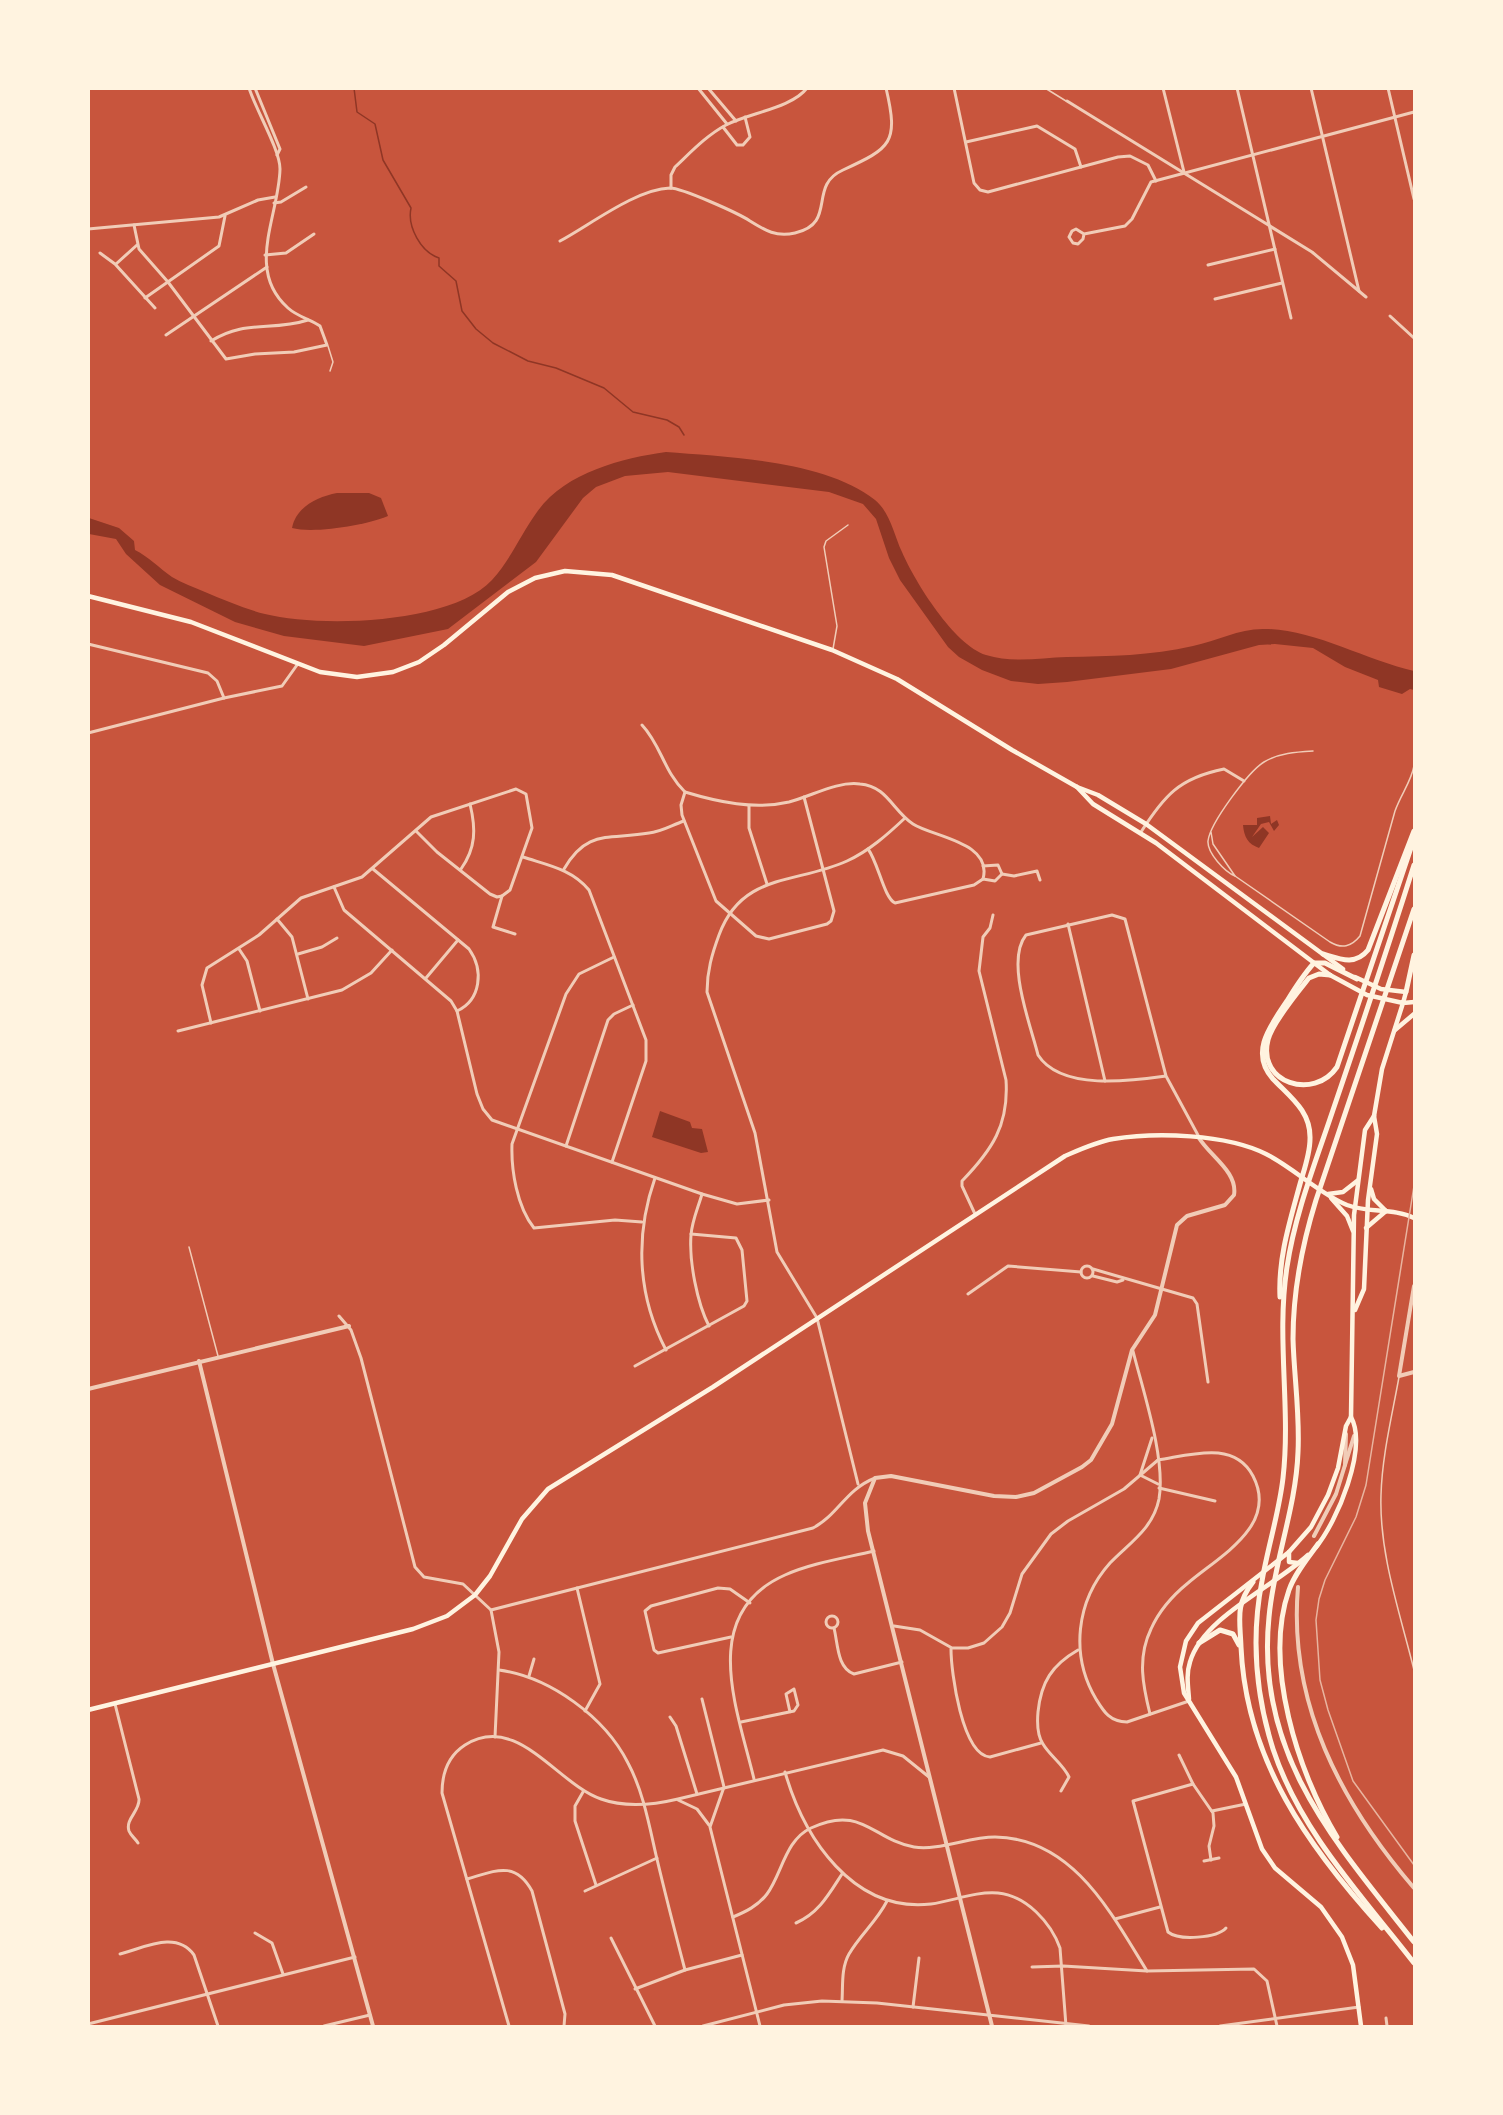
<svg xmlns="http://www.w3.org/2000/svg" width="1503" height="2115" viewBox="0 0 1503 2115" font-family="'Source Sans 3',sans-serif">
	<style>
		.water { fill: #8f3625 }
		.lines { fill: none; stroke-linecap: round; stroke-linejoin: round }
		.stream { stroke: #8f3625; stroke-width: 1.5 }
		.service { stroke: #f1ccb7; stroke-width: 1.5 }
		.minor { stroke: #f1ccb7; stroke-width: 3 }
		.tertiary { stroke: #f1ccb7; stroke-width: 4 }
		.secondary { stroke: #fff3e0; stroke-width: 4.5 }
		.primary { stroke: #fff3e0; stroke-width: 4.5 }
		.motorway { stroke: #fff3e0; stroke-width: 5 }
		.rail { stroke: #e9b49f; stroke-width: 1.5 }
	</style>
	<rect width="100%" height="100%" fill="#c8553d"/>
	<g class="water">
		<path d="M666 452C728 457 825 460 875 500 890 512 894 535 902 552 915 582 954 645 986 655 1012 663 1040 658 1067 657 1109 656 1151 656 1193 646 1217 641 1238 629 1263 629 1311 628 1365 660 1414 671V690L1410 689 1402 694 1379 687 1378 680 1345 667 1313 648 1275 644 1259 645 1171 669 1067 682 1038 684 1011 681 982 670 959 657 948 647 900 580 889 558 876 519 863 504 829 492 668 472 625 476 596 487 583 498 536 562 448 629 364 646 284 636 235 622 160 585 126 554 116 539 89 534V518L119 528 134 541 135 550C149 557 159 568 172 577 182 583 194 587 205 592 224 600 245 609 265 614 320 628 452 624 492 580 511 559 521 534 537 512 564 473 622 458 666 452Z"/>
		<path d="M337 493H369L381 498 388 516C368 525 313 534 292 528 296 507 317 497 337 493Z"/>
		<path d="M1270 816 1271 824 1277 820 1279 825 1274 831 1269 822 1261 824 1252 837 1263 827 1269 833 1259 848C1248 844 1244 837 1243 825H1257V818Z"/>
		<path d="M660 1111 690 1122 692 1128 702 1129 708 1152 701 1153 652 1137Z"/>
	</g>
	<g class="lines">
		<path class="stream" d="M354 88 357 112 375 124 383 160 411 208C407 227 421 252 439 258V266L456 281 462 311 476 329 493 343 528 361 556 368 604 388 633 412 667 420 679 427 684 435"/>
		<g class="service">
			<path d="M1045 88 1066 101"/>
			<path d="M328 346 333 362 330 371"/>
			<path d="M833 649 837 626 824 547 826 541 848 525"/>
			<path d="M1211 832 1213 844 1235 876C1225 872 1207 853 1208 841 1210 823 1249 771 1264 762 1279 753 1296 752 1313 751"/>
			<path d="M1235 876 1330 942C1342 949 1351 947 1360 936L1395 811C1401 794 1411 782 1414 766"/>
			<path d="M189 1247 218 1356"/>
			<path d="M1399 1377C1392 1416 1382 1456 1381 1495 1379 1554 1400 1613 1414 1670"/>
		</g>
		<g class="minor">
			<path d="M255 88 280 149 277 155"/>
			<path d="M698 88 727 124"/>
			<path d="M708 88 736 121"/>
			<path d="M954 88 974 183 980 190 988 192 1118 157 1130 156 1148 165 1156 181"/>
			<path d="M1163 88 1184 172"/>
			<path d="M1237 88 1291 318"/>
			<path d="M1311 88 1359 291"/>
			<path d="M1388 88 1414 199"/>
			<path d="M1067 101 1312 252 1366 297"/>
			<path d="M723 127 737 145H743L750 137 745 117"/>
			<path d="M966 142 1037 126 1075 149 1081 167"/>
			<path d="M671 188V175L675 167C691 152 707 135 726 125 749 113 792 108 807 88"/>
			<path d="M274 203 281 202 306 187"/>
			<path d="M134 225 139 249 168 282 226 359 255 354 294 352 327 345 320 326C310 319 298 317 288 308 245 270 279 216 280 169 280 150 256 110 249 88"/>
			<path d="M88 229 219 217 258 200 275 197"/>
			<path d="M1084 234 1083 239 1078 244 1073 243 1069 237 1072 231 1076 229 1084 234 1125 226 1132 219 1151 182 1414 112"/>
			<path d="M560 241C590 225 636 189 670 188 682 188 738 213 750 221 766 231 776 237 795 233 838 223 807 186 843 170 891 148 899 143 886 88"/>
			<path d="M100 253 115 264 155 308"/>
			<path d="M265 255 286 253 314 234"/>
			<path d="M116 264 137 245"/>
			<path d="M1208 265 1275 249"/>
			<path d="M145 298 219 246 225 216"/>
			<path d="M1215 299 1282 283"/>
			<path d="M1390 316 1414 338"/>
			<path d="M166 335 267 267"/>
			<path d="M211 341C246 319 271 332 308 320"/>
			<path d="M88 644 208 673 217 681 224 698"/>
			<path d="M642 725C661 745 664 772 685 792L681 805 682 815 716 901 756 936 769 939 827 924 831 921 834 911 804 797"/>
			<path d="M88 733 224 698 282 686 297 665"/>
			<path d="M685 792C718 802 755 810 789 802 812 796 837 781 860 784 887 786 893 811 913 824 933 837 993 842 983 879"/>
			<path d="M749 806V828L767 884"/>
			<path d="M416 831 437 852 490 894 497 897 502 896"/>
			<path d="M1141 832C1164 796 1179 778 1224 769L1244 781"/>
			<path d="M868 849C878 862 884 898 895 903L974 885 983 879 995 881 1002 874 1014 876 1037 871 1040 880"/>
			<path d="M523 857C547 865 572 869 589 890L646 1040V1061L612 1162"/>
			<path d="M983 866 998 865 1002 874"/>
			<path d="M373 869 469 949C484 970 481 1000 457 1011"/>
			<path d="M461 869C476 848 476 829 470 804"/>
			<path d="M564 869C587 829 608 840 649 833 661 832 672 825 684 821"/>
			<path d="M334 887 344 910 451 1001 457 1011 477 1094 483 1109 492 1120 702 1194 737 1204 769 1200"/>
			<path d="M277 919 292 937 308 999"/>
			<path d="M1068 924 1105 1081"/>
			<path d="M239 949 247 961 260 1011"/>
			<path d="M298 954 322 947 337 938"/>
			<path d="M614 957 579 974 566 994 512 1144C511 1170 517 1207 534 1228L615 1220 642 1222"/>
			<path d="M426 978 458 940"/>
			<path d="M211 1023 202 985 207 968 259 935 301 898 362 877 431 817 516 789 526 794 532 828 510 890 502 896 493 927 515 934"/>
			<path d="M178 1031 342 990 371 973 392 950"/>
			<path d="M1166 1076C1131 1081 1061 1091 1038 1055 1031 1026 1005 961 1026 935L1112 915 1125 919 1166 1076 1199 1137"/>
			<path d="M566 1146 608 1020 614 1014 633 1005"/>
			<path d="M655 1178C635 1235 637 1295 666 1350"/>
			<path d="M702 1194C698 1208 692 1221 691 1235 689 1261 697 1303 709 1326"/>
			<path d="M975 1214 962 1186V1181C992 1150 1009 1125 1006 1080L979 971 983 937 990 928 993 915"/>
			<circle cx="1087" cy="1272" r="6"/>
			<path d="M1093 1269 1193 1298 1197 1304 1208 1382"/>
			<path d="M1093 1276 1117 1282 1123 1280"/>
			<path d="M968 1294 1008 1266 1081 1272"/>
			<path d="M339 1316 351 1330 361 1358 415 1567 424 1577 463 1584 491 1610 499 1652 495 1737"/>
			<path d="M1133 1351C1143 1391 1166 1459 1159 1499 1153 1529 1129 1543 1110 1563 1076 1601 1070 1655 1096 1699 1104 1712 1110 1722 1127 1722L1189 1701"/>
			<path d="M635 1366 744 1306 747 1301 742 1250 736 1238 691 1234"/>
			<path d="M1152 1438 1140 1475 1158 1484"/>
			<path d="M858 1484 817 1318 777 1252 755 1133 707 992C707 971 712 954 719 935 742 872 797 884 847 861 869 851 888 834 905 818"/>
			<path d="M1159 1488 1215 1501"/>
			<path d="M577 1588 600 1684 585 1711"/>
			<path d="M491 1610 813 1528C839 1514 845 1490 875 1478"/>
			<circle cx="832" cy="1622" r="6"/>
			<path d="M894 1626 920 1630 952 1648H968L984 1643 1002 1627 1010 1613 1022 1574 1051 1534 1068 1521 1124 1489 1158 1460"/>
			<path d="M834 1628C838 1644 837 1668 854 1674L902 1662"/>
			<path d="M731 1637 658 1653 654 1650 645 1611 651 1606 718 1588 730 1589 750 1603"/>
			<path d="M951 1649C951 1672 962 1755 990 1757L1041 1743"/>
			<path d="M499 1670C550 1677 605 1717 628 1763 643 1791 649 1824 656 1855 665 1893 675 1932 685 1970"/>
			<path d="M529 1676 534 1659"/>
			<path d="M702 1699 724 1787 710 1827 760 2026"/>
			<path d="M115 1704 139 1799C140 1811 125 1819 129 1831 131 1836 135 1838 138 1843"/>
			<path d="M1150 1714C1143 1686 1137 1658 1151 1629 1159 1611 1172 1596 1188 1583 1218 1557 1279 1526 1253 1476 1234 1440 1191 1455 1158 1460"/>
			<path d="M670 1717 676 1726 697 1794"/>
			<path d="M741 1722 794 1711 798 1705 794 1689 786 1694 790 1712"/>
			<path d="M1179 1755 1193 1784 1213 1813 1214 1826 1209 1846 1211 1860"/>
			<path d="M785 1772C804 1838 853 1913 931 1904 953 1901 976 1891 998 1893 1027 1896 1051 1923 1060 1948L1066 2026"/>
			<path d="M754 1779C738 1711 697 1614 785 1575 812 1563 845 1558 874 1551"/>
			<path d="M1193 1784 1133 1801 1168 1932C1179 1941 1217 1938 1226 1928"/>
			<path d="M1061 1791 1069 1777C1063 1764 1050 1756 1043 1744 1037 1735 1037 1723 1038 1712 1041 1682 1052 1665 1078 1650"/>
			<path d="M583 1792 575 1806V1821L596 1885"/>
			<path d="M678 1800 697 1809 709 1825"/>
			<path d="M1212 1811 1246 1804"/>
			<path d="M1204 1861 1219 1858"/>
			<path d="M467 1879C495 1871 515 1860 532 1891L565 2014 564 2026"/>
			<path d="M585 1891 657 1858"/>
			<path d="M733 1917C745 1912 758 1906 767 1894 782 1874 785 1840 811 1828 862 1804 873 1840 914 1847 939 1851 968 1837 995 1837 1073 1838 1111 1913 1147 1971"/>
			<path d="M1115 1919 1160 1907"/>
			<path d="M796 1923C819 1913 829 1894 842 1874"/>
			<path d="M255 1933 272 1943 283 1974"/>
			<path d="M611 1938 655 2026"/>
			<path d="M120 1954C144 1948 176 1930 194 1955L218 2026"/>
			<path d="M1032 1967 1063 1966 1147 1971 1254 1969 1267 1981 1277 2026"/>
			<path d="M635 1989 685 1970 742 1955"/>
			<path d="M842 2001C843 1986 841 1968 849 1954 860 1935 877 1921 887 1901"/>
			<path d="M913 2007 919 1958"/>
			<path d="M1386 2018 1387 2026"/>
			<path d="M88 2024 355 1957"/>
			<path d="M324 2026 370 2015"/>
			<path d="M509 2026 442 1793C442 1774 448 1756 465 1745 517 1712 557 1784 601 1799 626 1808 653 1805 678 1799L883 1750 903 1756 929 1777"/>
			<path d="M703 2026 784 2005 822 2001 877 2003 1089 2026"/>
			<path d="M1220 2026 1359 2007"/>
		</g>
		<g class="tertiary">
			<path d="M1414 1286 1399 1376 1414 1372"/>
			<path d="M199 1361 273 1664 373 2026"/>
			<path d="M88 1389 349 1326"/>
			<path d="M1345 1465 1346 1434"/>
			<path d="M1314 1536 1336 1494 1354 1436"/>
			<path d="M1298 1587C1288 1703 1341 1803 1414 1888"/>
			<path d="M992 2026 868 1531 865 1503 875 1478 891 1476 994 1496 1016 1497 1034 1493 1082 1467 1091 1460 1112 1424 1132 1350 1155 1315 1177 1225 1187 1216 1225 1205 1234 1195C1238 1172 1210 1156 1199 1138"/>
		</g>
		<g class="secondary">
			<path d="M1395 1030 1414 1014"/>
			<path d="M1371 1189 1374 1199 1386 1211"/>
			<path d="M1328 1194 1343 1192 1357 1181"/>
			<path d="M1331 1198 1347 1216 1353 1231"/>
			<path d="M1366 1228 1386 1211"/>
			<path d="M1355 1310 1364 1289 1368 1200 1377 1134 1374 1116 1382 1069 1403 1003 1414 1002"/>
			<path d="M1316 1547C1337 1522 1368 1448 1351 1417"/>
			<path d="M1289 1552V1562L1298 1563"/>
			<path d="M1189 1699C1188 1686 1186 1674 1190 1662 1203 1617 1275 1586 1308 1555"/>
			<path d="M88 1710 413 1629 447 1616 475 1595 490 1576 522 1519 548 1489 713 1387 1065 1156C1081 1149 1096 1142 1113 1139 1156 1132 1226 1134 1266 1154 1294 1168 1318 1193 1347 1205 1368 1213 1394 1208 1414 1218"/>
			<path d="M1361 2026 1353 1965 1342 1937 1321 1907 1275 1868 1262 1849 1236 1777 1184 1693 1180 1667 1186 1641 1198 1623 1289 1552 1311 1527 1328 1495 1338 1468 1346 1426 1351 1417 1354 1215 1365 1130 1374 1116"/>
		</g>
		<g class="primary">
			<path d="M88 596 191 622 320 672 357 677 393 672 419 662 444 645 508 592 535 578 565 571 612 575 832 650 897 679 1012 750 1077 787 1098 795 1146 824 1343 969"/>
			<path d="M1077 787 1093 804 1156 843 1330 975 1367 995 1403 1003 1406 992 1381 989 1355 977"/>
		</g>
		<g class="motorway">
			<path d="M1414 865C1388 947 1361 1028 1333 1110 1316 1161 1295 1213 1287 1267 1276 1338 1291 1408 1283 1478 1279 1513 1268 1546 1262 1581 1251 1637 1256 1695 1273 1749 1300 1831 1362 1896 1414 1963"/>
			<path d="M1414 909 1316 1200C1302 1245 1293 1292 1293 1339 1294 1376 1300 1414 1298 1452 1296 1508 1274 1561 1269 1617 1255 1754 1335 1842 1414 1942"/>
			<path d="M1323 954C1340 959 1355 966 1368 950L1414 831"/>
			<path d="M1330 975 1319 974 1309 978C1297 993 1272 1023 1268 1040 1257 1083 1314 1101 1337 1067L1414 839"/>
			<path d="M1406 992 1414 955"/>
			<path d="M1280 1297C1278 1258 1290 1221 1300 1184 1304 1170 1310 1154 1310 1139 1311 1111 1290 1097 1273 1079 1249 1052 1271 1025 1287 1001 1295 988 1303 975 1314 963H1325L1357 979"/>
			<path d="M1318 1544C1308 1558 1295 1573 1289 1590 1263 1664 1298 1773 1337 1837"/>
			<path d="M1253 1582C1235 1605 1240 1619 1241 1647 1246 1760 1308 1847 1382 1928"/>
			<path d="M1199 1643 1220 1630 1233 1634 1239 1645"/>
		</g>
		<path class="rail" d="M1414 1186 1366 1485 1356 1517 1325 1580 1319 1599 1316 1620 1320 1680 1328 1710 1353 1781 1414 1865"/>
	</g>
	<rect width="1503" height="2115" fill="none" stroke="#fff3e0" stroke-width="180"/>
</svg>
